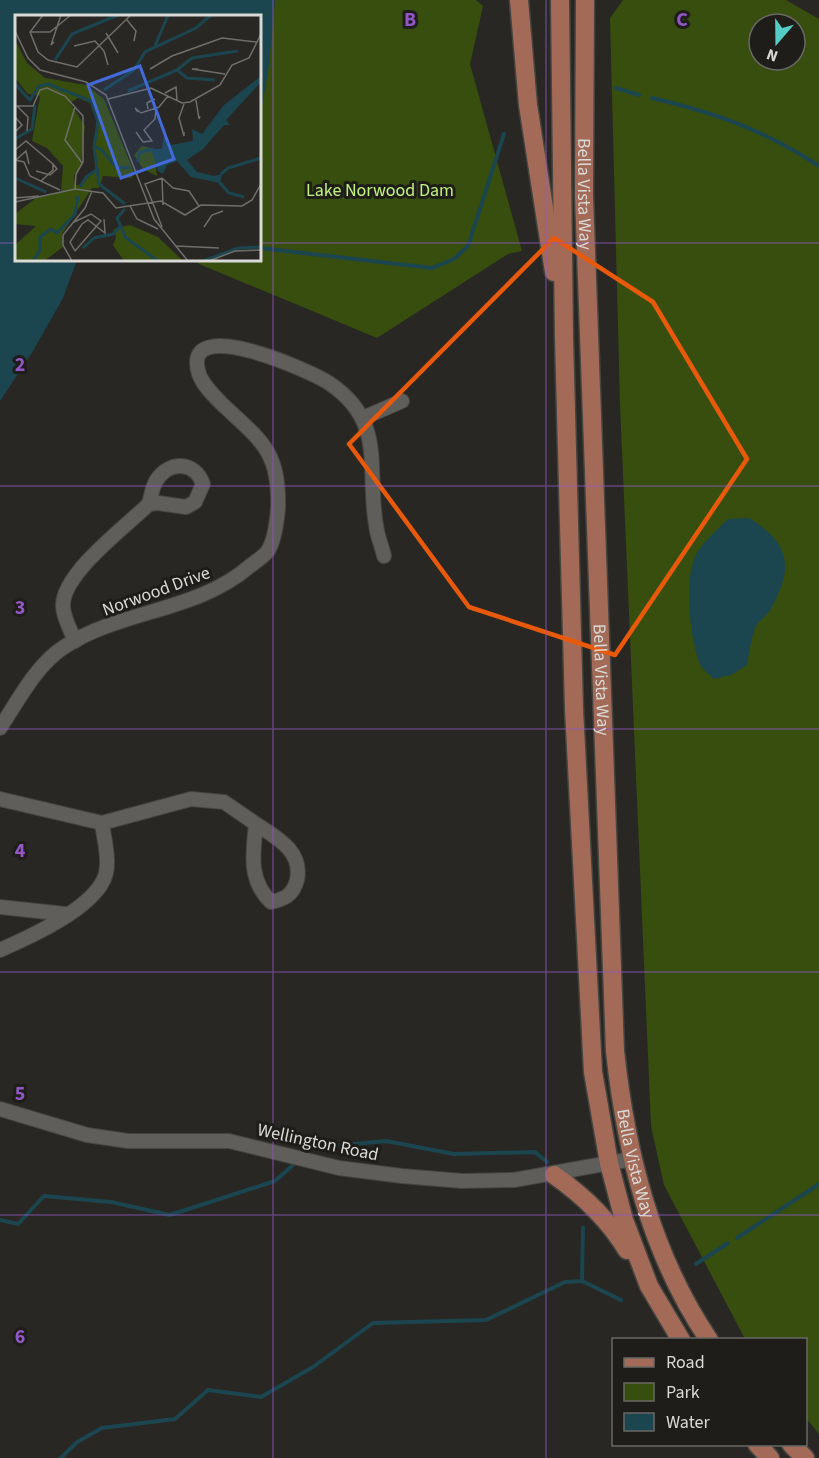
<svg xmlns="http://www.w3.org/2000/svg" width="819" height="1458" viewBox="0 0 819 1458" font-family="'Source Sans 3',sans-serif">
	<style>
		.green { fill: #374e0e; fill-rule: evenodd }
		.water { fill: #1b464f }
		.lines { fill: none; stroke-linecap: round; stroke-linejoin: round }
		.stream { stroke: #1b464f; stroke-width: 4 }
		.minor-casing { stroke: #454441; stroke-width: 16 }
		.major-casing { stroke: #454441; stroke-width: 21 }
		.minor { stroke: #5f5e5b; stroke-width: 14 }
		.major { stroke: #a36b57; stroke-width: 18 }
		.marked { fill: none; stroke: #e8590c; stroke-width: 4.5; stroke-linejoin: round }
		.grid { fill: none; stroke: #9257c5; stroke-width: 1.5; stroke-opacity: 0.55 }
		.labels { text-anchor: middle; stroke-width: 6; stroke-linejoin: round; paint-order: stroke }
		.park-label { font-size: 18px; fill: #c1f27e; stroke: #1e1d1a }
		.street-label { font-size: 18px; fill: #d9d9d6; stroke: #1e1d1a }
		.inset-river { fill: none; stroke: #1b464f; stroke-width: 3 }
		.inset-road { fill: none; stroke: #6f6e6b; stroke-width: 1.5 }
		.view { fill: #436ad8; fill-opacity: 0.15; stroke: #436ad8; stroke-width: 3 }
		.inset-edge { fill: none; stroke: #d9d9d6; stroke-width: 3 }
		.grid-label { font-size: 20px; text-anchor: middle; font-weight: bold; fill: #9257c5; stroke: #1e1d1a; stroke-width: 6; stroke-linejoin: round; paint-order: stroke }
	</style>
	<rect width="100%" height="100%" fill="#282724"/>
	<g class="green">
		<path d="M275 0H476L483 6 470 64 522 251 508 254 377 338 199 264 196 260H260V119Z"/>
		<path d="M623 0H786L819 19V1434L806 1418V1340L745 1339 664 1185 651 1126 620 404 610 18ZM759 24H795V60H759Z"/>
	</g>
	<g class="water">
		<path d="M0 0H275L269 66 260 119V16H16V260H77L63 298 33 351 0 401Z"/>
		<path d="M749 518C791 544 794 568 770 610 766 617 758 621 755 628 751 640 749 653 747 665L731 675 714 679C710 675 704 671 701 666 690 643 684 580 695 557 702 542 717 530 728 519Z"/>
	</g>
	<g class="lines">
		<g class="stream">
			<path d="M616 88 639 95"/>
			<path d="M652 98C716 113 764 130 819 166"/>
			<path d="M260 248 432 268 454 259 468 246 504 134"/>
			<path d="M312 1148 386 1141 454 1154 535 1152 547 1162"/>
			<path d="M0 1220 18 1224 44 1196 111 1202 170 1215 275 1181 292 1166"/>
			<path d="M737 1238 819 1184"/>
			<path d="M696 1264 728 1243"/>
			<path d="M582 1281 583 1228"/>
			<path d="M61 1458 77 1442 102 1428 175 1419 208 1390 261 1397 313 1367 373 1323 486 1320 565 1282 582 1281 621 1300"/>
		</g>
		<g class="minor-casing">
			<g id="minor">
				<path d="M363 418 402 401"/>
				<path d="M75 641C71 631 63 617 63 606 62 574 125 527 149 504L158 503 186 507 195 502 203 484C195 461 169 460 156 481 152 488 151 497 149 504"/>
				<path d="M0 728C18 701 36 665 64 647 122 609 195 613 250 566 255 562 263 557 267 552 274 543 277 520 278 508 280 450 260 440 221 403 213 395 203 385 199 374 179 312 311 371 329 383 387 422 366 468 376 525 377 536 382 546 384 556"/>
				<path d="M0 799 102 823 191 799 224 802 256 824C253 853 248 880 271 902 285 899 293 895 297 880 303 851 277 838 256 824"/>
				<path d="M0 907 65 914"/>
				<path d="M0 950C30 937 90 910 104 879 111 863 104 840 102 823"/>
				<path d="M0 1109 87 1135 128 1141H229L339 1168 402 1176 462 1181 514 1180 632 1159"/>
			</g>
		</g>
		<g class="major-casing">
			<g id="major">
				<path d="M519 0 528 105 554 272"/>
				<path d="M560 0 564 338 574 709 593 1072 609 1163 624 1220 649 1286 681 1340"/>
				<path id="s1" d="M585 0 584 196 615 1051C626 1153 651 1254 709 1340"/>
				<path d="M554 1175C584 1196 608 1219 627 1250"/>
				<path d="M757 1444 770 1458"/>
				<path d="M791 1444 805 1458"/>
			</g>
		</g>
		<use href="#minor" class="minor"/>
		<use href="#major" class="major"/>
	</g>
	<path class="marked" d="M554 238 653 302 747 459 615 655 469 607 349 444Z"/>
	<path class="grid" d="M273 0V1458M546 0V1458M0 243H16M260 243H819M0 486H819M0 729H819M0 972H819M0 1215H819"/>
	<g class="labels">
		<g class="park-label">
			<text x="380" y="196">Lake Norwood Dam</text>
		</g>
		<g class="street-label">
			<text dy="6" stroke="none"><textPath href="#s1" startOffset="194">Bella Vista Way</textPath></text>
			<text transform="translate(156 591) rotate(-20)" y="6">Norwood Drive</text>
			<text dy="6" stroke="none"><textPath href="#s1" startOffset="680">Bella Vista Way</textPath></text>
			<text transform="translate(318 1142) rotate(12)" y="6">Wellington Road</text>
			<text dy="6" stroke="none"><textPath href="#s1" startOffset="1166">Bella Vista Way</textPath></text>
		</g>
	</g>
	<g transform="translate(15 15)">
		<rect width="246" height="246" fill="#282724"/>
		<path d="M0 25 12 48 30 63 71 70 89 84 119 157 117 163 88 161 84 173H77L47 219 48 232 29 246H0V230L21 211 0 209V199L21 183 46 177 48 151 32 133 17 126 25 81 13 79 0 63ZM63 83 76 88 81 101 80 155 66 170H60L59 160 66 151 70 111 55 88ZM127 131 145 135 139 136 142 161 128 154 119 140ZM115 210 143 222 168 246H109L98 230 101 223 99 214Z" fill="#374e0e" fill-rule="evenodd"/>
		<path d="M246 61V67L211 105 215 110H209L188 134 172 145 182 157 199 161 207 159 205 168 176 162 162 146 152 150 148 159 143 156 136 134H147L149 118 155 130 178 126 177 114 187 119 209 90Z" fill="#1b464f"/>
		<path class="inset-river" d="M140 31 153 0M40 45 57 19 103 0M162 55 172 63 200 65M0 69 15 85 24 71 33 69 76 86 83 107 79 132 84 169 110 189M89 75 119 55 130 37 181 13 196 0M113 76 162 55 177 43 223 36M0 124 17 114 20 90M80 132 86 134 101 152 115 153M123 147 124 138 137 134M206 159 213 153 246 143M0 163 31 177M204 167 214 178 229 182M65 172 71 162 84 153M110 194 102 203 111 223 143 246M68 233 79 223 98 219 107 210M18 246 25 235V222L36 214 42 218 60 199 63 181M188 246 223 233 246 232"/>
		<path class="inset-road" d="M28 0 15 17 23 37 33 45 62 52 116 0M112 5 121 16 119 26M0 16 13 43 25 55 71 67 91 80 139 204 173 246M15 17H35L56 0M91 18 103 38M39 27 36 30 46 0M59 31 80 26 89 36 93 50M139 52 135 54 157 41 207 23 242 27M183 54H177L210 59M150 78 161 72 162 85M93 84 136 73 167 88 175 87 205 70 217 50 234 43 246 19M181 85 184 104 185 101M169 89 164 103 169 121V117M0 91H18L25 75 32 73 50 81 68 101V147L61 159 60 174M2 91 13 102 12 116M60 92 50 125 68 149M133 94 132 88 140 84 133 87M123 97 120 93 126 98 144 92 153 81M0 102 7 110 0 117M121 117 128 127 137 126 129 115 140 104 141 93M0 135 11 126 38 149V155L26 166M0 145 9 147 15 161 45 175M1 145 11 136 14 149M21 156 35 160 42 154 38 149M147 163 148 190M0 183 24 181M137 186 130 169 147 163 158 173 174 176 184 191M137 186 147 212M0 187 60 174 88 178 101 193 146 186 170 200 186 190 227 191 237 185 246 169M115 191 122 204 143 214M59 207 76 199 86 206 60 236M189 212 197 200 208 196M161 231 204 233M60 236 55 227 67 209 73 205 90 218 89 204M57 246 48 230V220L70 193 77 176M194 246 220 236 246 235"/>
		<path class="view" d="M125 51 159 144 106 163 73 70Z"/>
		<rect width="246" height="246" class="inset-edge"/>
	</g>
	<g class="grid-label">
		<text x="410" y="26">B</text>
		<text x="682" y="26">C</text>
		<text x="20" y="371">2</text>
		<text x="20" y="614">3</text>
		<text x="20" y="857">4</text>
		<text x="20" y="1100">5</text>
		<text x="20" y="1343">6</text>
	</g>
	<rect x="612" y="1338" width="195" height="108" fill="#1e1d1a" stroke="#696865" stroke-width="1.5"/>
	<rect x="624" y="1358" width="30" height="9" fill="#a36b57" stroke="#696865" stroke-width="1.5"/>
	<text x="666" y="1368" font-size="18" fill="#d9d9d6">Road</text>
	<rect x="624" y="1383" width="30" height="18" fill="#374e0e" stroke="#696865" stroke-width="1.5"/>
	<text x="666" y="1398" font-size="18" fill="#d9d9d6">Park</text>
	<rect x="624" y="1413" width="30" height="18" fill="#1b464f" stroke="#696865" stroke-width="1.5"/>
	<text x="666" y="1428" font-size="18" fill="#d9d9d6">Water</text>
	<g transform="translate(777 42) rotate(200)"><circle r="28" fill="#1e1d1a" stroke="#696865" stroke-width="1.5"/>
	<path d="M0-4.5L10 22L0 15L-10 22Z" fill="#54cdc7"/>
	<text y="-9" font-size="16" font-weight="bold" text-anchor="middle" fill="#d9d9d6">N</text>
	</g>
</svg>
